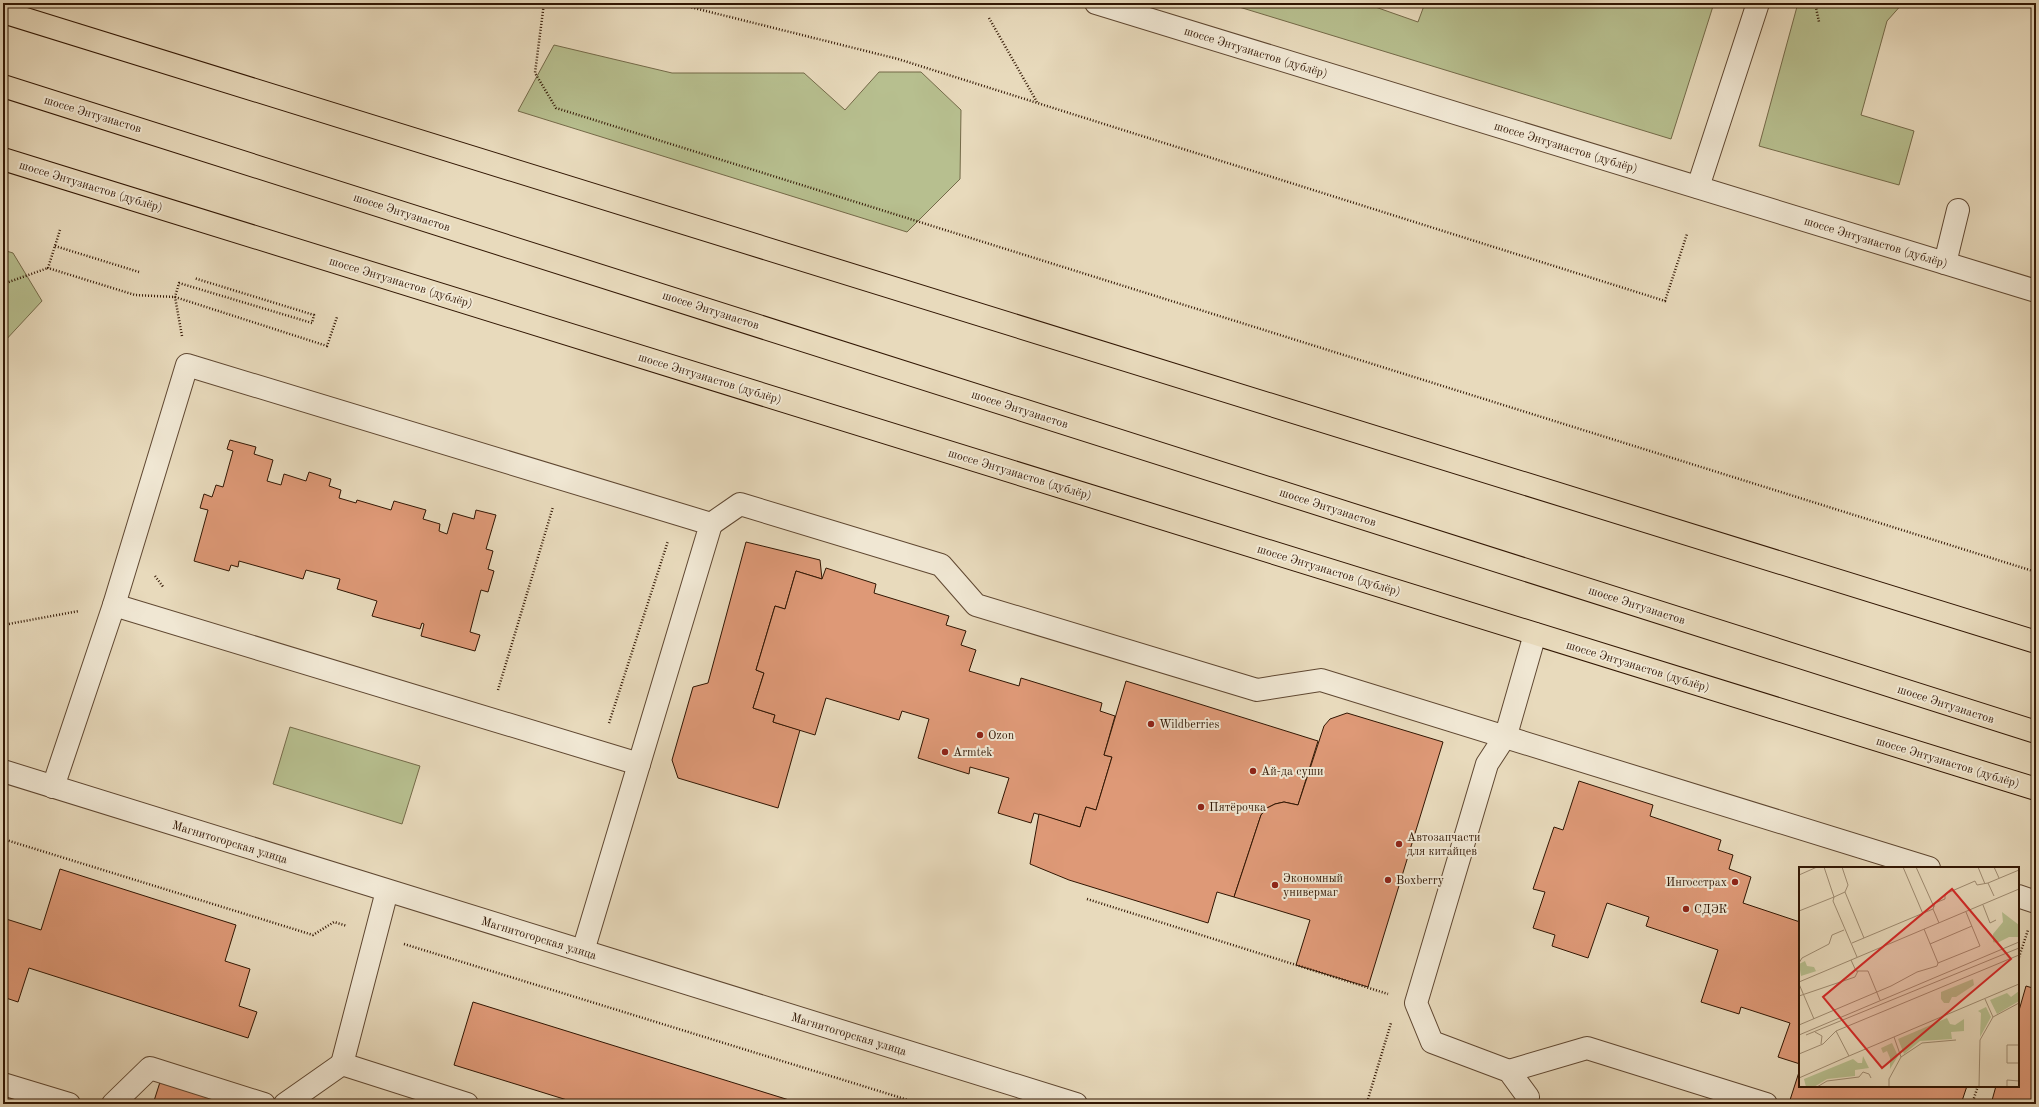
<svg xmlns="http://www.w3.org/2000/svg" width="2039" height="1107" viewBox="0 0 2039 1107" font-family="'Old Standard TT',serif">
	<style>
		.green { fill: #b7bf8f; stroke: #746a49 }
		.building { fill: #de9977; stroke: #311603 }
		.lines { fill: none; stroke-linecap: round; stroke-linejoin: round }
		.minor-casing { stroke: #5f4731; stroke-width: 24 }
		.major-casing { stroke: #311603; stroke-width: 24 }
		.path { stroke: #311603; stroke-width: 2.5; stroke-dasharray: 1 2; stroke-linecap: butt }
		.minor { stroke: #f0e7d3; stroke-width: 22 }
		.major { stroke: #e8dabc; stroke-width: 22 }
		.poi-dot { fill: #8f2418; stroke: #f0e7d3; stroke-width: 1.5 }
		.labels { text-anchor: middle; stroke-width: 4; stroke-linejoin: round; paint-order: stroke }
		.street-label { font-size: 12px; fill: #311603; stroke: #f0e7d3 }
		.poi-label { font-size: 12px; fill: #311603; stroke: #f0e7d3; text-anchor: start }
		.inset-road { fill: none; stroke: #9f8c72; stroke-width: 1 }
		.view { fill: #d62828; fill-opacity: 0.15; stroke: #d62828; stroke-width: 2 }
		.inset-edge { fill: none; stroke: #311603; stroke-width: 2 }
	</style>
	<rect width="100%" height="100%" fill="#e8dabc"/>
	<filter id="stains"><feTurbulence type="fractalNoise" baseFrequency=".005" numOctaves="4"/><feColorMatrix values="0 0 0 0 .2 0 0 0 0 .09 0 0 0 0 .02 0 0 0 .5 -.17"/></filter>
	<radialGradient id="worn" r=".72"><stop offset=".6" stop-color="#630" stop-opacity="0"/><stop offset="1" stop-color="#630" stop-opacity=".3"/></radialGradient>
	<g class="green">
		<path d="M1226 3H1364L1418 22 1425 3H1714L1671 139Z"/>
		<path d="M1798 3H1903L1887 21 1861 115 1914 131 1899 185 1759 146Z"/>
		<path d="M554 45 672 73H804L845 110 879 72H921L961 110 960 179 907 232 518 111Z"/>
		<path d="M3 250 13 253 42 301 3 343Z"/>
		<path d="M290 727 420 766 402 824 273 784Z"/>
	</g>
	<g class="building">
		<path d="M230 440 256 447 254 454 273 460 267 481 281 485 284 474 306 481 309 472 331 479 329 486 341 490 339 498 356 503 357 500 391 510 394 501 426 510 423 519 440 524 439 531 447 534 453 513 474 519 476 510 496 515 486 549 493 551 488 569 494 571 488 592 481 590 470 632 480 635 475 651 421 636 424 624 422 623 420 629 372 616 377 601 337 589 340 579 306 570 303 579 239 561 238 567 231 565 229 571 194 561 208 510 200 508 204 494 212 497 216 485 223 487 233 451 227 449Z"/>
		<path d="M746 542 820 560 822 579 796 571 785 609 775 606 756 670 764 673 753 708 775 715 773 722 800 730 778 808 678 778 672 760 693 687 708 683Z"/>
		<path d="M826 568 876 584 874 593 949 616 946 625 966 631 961 645 976 650 969 671 1019 686 1021 678 1102 703 1100 711 1115 716 1104 755 1112 757 1096 810 1086 807 1080 827 1034 813 1031 823 998 813 1009 778 970 767 969 774 918 758 929 719 902 711 899 720 826 698 815 735 773 722 775 715 753 708 764 673 756 670 775 606 785 609 796 571 822 579Z"/>
		<path d="M1126 681 1318 741 1298 805 1284 802 1275 804 1267 808 1261 815 1234 897 1217 892 1208 923 1069 880 1030 864 1039 814 1080 827 1086 807 1096 810 1112 757 1104 755Z"/>
		<path d="M1347 713 1443 742 1368 987 1296 965 1310 920 1234 897 1261 815 1267 808 1275 804 1284 802 1298 805 1324 726 1330 719Z"/>
		<path d="M1579 781 1653 805 1650 816 1721 840 1718 850 1733 855 1729 869 1751 877 1743 903 1800 922V1064L1778 1057 1790 1023 1741 1007 1739 1014 1701 1002 1718 950 1646 926 1649 917 1607 903 1588 958 1552 946 1555 935 1533 928 1545 892 1533 889 1554 827 1563 830Z"/>
		<path d="M60 869 236 925 225 961 250 969 239 1006 257 1012 248 1038 29 968 18 1002 3 997V918L41 930Z"/>
		<path d="M2026 986 2036 989V1104H1991L1996 1086H2018V1014Z"/>
		<path d="M473 1002 802 1104H580L454 1065Z"/>
		<path d="M1800 1069V1086H1967L1961 1104H1803L1790 1100Z"/>
		<path d="M161 1079 238 1104H153Z"/>
	</g>
	<g class="lines">
		<g class="minor-casing">
			<g id="minor">
				<path d="M1096 3 2036 291"/>
				<path d="M1698 187 1758 3"/>
				<path d="M1945 263 1958 210"/>
				<path d="M711 524 740 504 941 565 976 605 1257 690 1321 680 1929 868"/>
				<path d="M114 605 639 764"/>
				<path d="M3 771 1076 1104"/>
				<path d="M53 787 114 605 187 365 711 524 583 951"/>
				<path d="M387 891 342 1064 467 1104"/>
				<path d="M2018 896 2036 902"/>
				<path d="M1509 1071 1587 1048 1766 1104"/>
				<path d="M3 1084 69 1104"/>
				<path d="M113 1104 150 1068 264 1104"/>
				<path d="M285 1104 342 1064"/>
				<path d="M1527 1104 1528 1097 1509 1071 1432 1042 1416 1003 1487 764 1506 735 1535 634"/>
			</g>
		</g>
		<g class="major-casing">
			<g id="major">
				<path d="M3 12 2036 642"/>
				<path d="M3 86 2036 732"/>
				<path d="M3 159 2036 789"/>
			</g>
		</g>
		<g class="path">
			<path d="M544 3 535 73 556 108 2036 572"/>
			<path d="M674 3 898 59 1665 301 1687 234"/>
			<path d="M1815 3 1819 22"/>
			<path d="M989 18 1037 102"/>
			<path d="M60 230 48 268 135 295 175 297 327 346 337 317"/>
			<path d="M55 246 139 272"/>
			<path d="M3 284 48 268"/>
			<path d="M182 336 175 297 179 283 312 323 314 315 194 278"/>
			<path d="M155 576 164 588"/>
			<path d="M3 625 79 611"/>
			<path d="M498 690 553 507"/>
			<path d="M609 723 668 541"/>
			<path d="M3 839 313 935 334 922 347 926"/>
			<path d="M1087 899 1388 994"/>
			<path d="M404 944 921 1104"/>
			<path d="M2018 960 2028 930"/>
			<path d="M1368 1099 1391 1023"/>
			<path d="M1972 1104 1978 1086"/>
		</g>
		<use href="#minor" class="minor"/>
		<use href="#major" class="major"/>
	</g>
	<g class="poi-dot">
		<circle cx="1151" cy="724" r="4"/>
		<circle cx="980" cy="735" r="4"/>
		<circle cx="945" cy="752" r="4"/>
		<circle cx="1253" cy="771" r="4"/>
		<circle cx="1201" cy="807" r="4"/>
		<circle cx="1399" cy="844" r="4"/>
		<circle cx="1388" cy="880" r="4"/>
		<circle cx="1735" cy="882" r="4"/>
		<circle cx="1275" cy="885" r="4"/>
		<circle cx="1686" cy="909" r="4"/>
	</g>
	<g class="labels">
		<g class="street-label">
			<text transform="translate(1256 52) rotate(17)" y="4">шоссе Энтузиастов (дублёр)</text>
			<text transform="translate(93 114) rotate(17)" y="4">шоссе Энтузиастов</text>
			<text transform="translate(1566 147) rotate(17)" y="4">шоссе Энтузиастов (дублёр)</text>
			<text transform="translate(91 186) rotate(17)" y="4">шоссе Энтузиастов (дублёр)</text>
			<text transform="translate(402 212) rotate(18)" y="4">шоссе Энтузиастов</text>
			<text transform="translate(1876 242) rotate(17)" y="4">шоссе Энтузиастов (дублёр)</text>
			<text transform="translate(401 282) rotate(17)" y="4">шоссе Энтузиастов (дублёр)</text>
			<text transform="translate(711 310) rotate(18)" y="4">шоссе Энтузиастов</text>
			<text transform="translate(710 378) rotate(17)" y="4">шоссе Энтузиастов (дублёр)</text>
			<text transform="translate(1020 409) rotate(18)" y="4">шоссе Энтузиастов</text>
			<text transform="translate(1020 474) rotate(17)" y="4">шоссе Энтузиастов (дублёр)</text>
			<text transform="translate(1328 507) rotate(18)" y="4">шоссе Энтузиастов</text>
			<text transform="translate(1329 570) rotate(17)" y="4">шоссе Энтузиастов (дублёр)</text>
			<text transform="translate(1637 605) rotate(18)" y="4">шоссе Энтузиастов</text>
			<text transform="translate(1638 666) rotate(17)" y="4">шоссе Энтузиастов (дублёр)</text>
			<text transform="translate(1946 704) rotate(18)" y="4">шоссе Энтузиастов</text>
			<text transform="translate(1948 762) rotate(17)" y="4">шоссе Энтузиастов (дублёр)</text>
			<text transform="translate(230 842) rotate(17)" y="4">Магнитогорская улица</text>
			<text transform="translate(539 938) rotate(17)" y="4">Магнитогорская улица</text>
			<text transform="translate(849 1034) rotate(17)" y="4">Магнитогорская улица</text>
		</g>
		<g class="poi-label">
			<text x="1159" y="728">Wildberries</text>
			<text x="988" y="739">Ozon</text>
			<text x="953" y="756">Armtek</text>
			<text x="1261" y="775">Ай-да суши</text>
			<text x="1209" y="811">Пятёрочка</text>
			<text x="1407" y="841">Автозапчасти<tspan x="1407" dy="14">для китайцев</tspan></text>
			<text x="1283" y="882">Экономный<tspan x="1283" dy="14">универмаг</tspan></text>
			<text x="1396" y="884">Boxberry</text>
			<text x="1727" y="886" text-anchor="end">Ингосстрах</text>
			<text x="1694" y="913">СДЭК</text>
		</g>
	</g>
	<g transform="translate(1799 867)">
		<rect width="220" height="220" fill="#e8dabc"/>
		<path d="M203 45 220 58V70H210L198 76 194 75V67L204 55ZM6 94 8 99 15 100 17 104 33 99 2 109 0 97ZM174 112 175 118 157 130H153L150 136H145L142 132V125ZM220 124V134L198 147 191 133 208 126 212 130ZM187 140 192 150 181 170 182 146 179 144ZM148 151 151 157 156 158 165 152V164L152 165 153 172 121 174 105 187 99 172ZM93 176 99 189 91 202V191L88 184 84 186 82 181ZM64 189 70 201 56 203V209L28 212 15 220H7L5 212 54 192 59 196H63Z" fill="#b7bf8f"/>
		<path class="inset-road" d="M25 0 35 30 46 25 49 18 43 0M104 0 124 47M117 0 135 40M179 0 186 17M195 0 200 11M0 8 18 0M189 16 220 3M46 25 65 71M184 38 191 56 197 53M134 42 136 36 146 32V27L176 14 178 18 189 16 195 29M0 44 35 30 34 34 58 90M125 62 139 96 181 79 167 45M53 76 134 42 140 56M131 77 173 59M52 93 57 104H69L81 133M0 96 3 91 30 77 33 68 45 63M0 115 220 22M0 117 15 152M0 129 56 110 59 104M186 132 194 150M0 158 92 119 118 105 138 99 139 96M16 165 23 169 22 177M0 168 220 75M7 168 220 81M95 170 102 190M220 178H208V196H220M0 187 24 177 37 164 220 88M50 189 220 117M0 211 50 189 37 164M18 220 28 214 60 210 64 205 70 207 72 211M90 220V212L102 190 123 176 157 173M180 220 181 173 194 150 220 136M208 220V213L220 214"/>
		<path class="view" d="M153 22 212 92 83 201 24 130Z"/>
		<rect width="220" height="220" class="inset-edge"/>
	</g>
	<rect width="2039" height="1107" fill="none" stroke="#e8dabc" stroke-width="16"/>
	<rect x="4" y="4" width="2031" height="1099" fill="none" stroke="#311603" stroke-width="2"/>
	<rect x="8" y="8" width="2023" height="1091" fill="none" stroke="#311603"/>
	<rect width="100%" height="100%" filter="url(#stains)"/>
	<rect width="100%" height="100%" fill="url(#worn)"/>
</svg>
